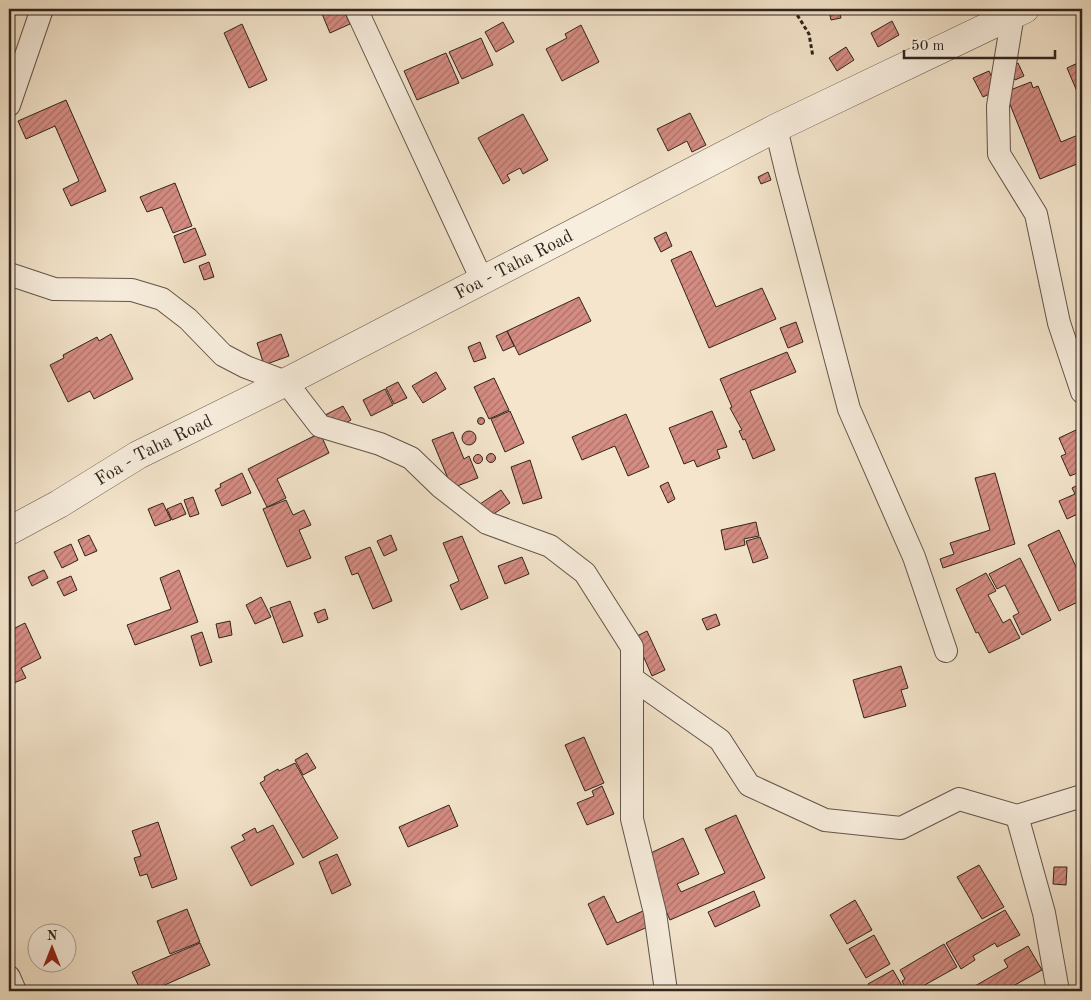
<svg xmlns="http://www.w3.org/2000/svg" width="1091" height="1000" viewBox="0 0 1091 1000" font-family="'Old Standard TT',serif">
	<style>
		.building { fill: url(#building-hatch); stroke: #30251e }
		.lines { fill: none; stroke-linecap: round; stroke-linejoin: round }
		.minor-casing { stroke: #61554a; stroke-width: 24 }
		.tertiary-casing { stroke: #61554a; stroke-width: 29 }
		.path { stroke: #30251e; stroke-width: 3; stroke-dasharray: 4 2.5; stroke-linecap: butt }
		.minor { stroke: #f8eede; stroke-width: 22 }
		.tertiary { stroke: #f8eede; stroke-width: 28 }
		.labels { text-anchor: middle; stroke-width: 4.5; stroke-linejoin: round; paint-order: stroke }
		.street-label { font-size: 18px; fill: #30251e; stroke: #f8eede }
	</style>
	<defs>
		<pattern id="building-hatch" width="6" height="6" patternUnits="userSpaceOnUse" patternTransform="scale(1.25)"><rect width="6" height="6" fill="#d58c82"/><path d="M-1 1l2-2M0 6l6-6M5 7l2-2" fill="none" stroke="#ad726a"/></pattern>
	</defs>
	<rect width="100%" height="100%" fill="#f4e5cc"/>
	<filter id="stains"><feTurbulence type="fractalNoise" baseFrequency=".004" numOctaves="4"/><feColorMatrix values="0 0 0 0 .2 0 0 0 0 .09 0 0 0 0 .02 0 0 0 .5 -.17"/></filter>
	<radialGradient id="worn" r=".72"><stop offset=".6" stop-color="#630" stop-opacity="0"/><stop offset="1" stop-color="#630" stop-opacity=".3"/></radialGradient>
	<g class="building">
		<path d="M212 9H227L214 14Z"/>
		<path d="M320 9H343L350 24 330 33Z"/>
		<path d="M839 9 841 18 831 20 829 11Z"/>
		<path d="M892 21 899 35 878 47 871 33Z"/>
		<path d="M503 22 514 42 496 52 485 32Z"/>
		<path d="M242 24 267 80 249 88 224 33Z"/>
		<path d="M581 25 599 62 562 81 546 49 567 38 565 34Z"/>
		<path d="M481 38 493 65 462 79 449 52Z"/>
		<path d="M846 47 854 60 837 71 829 58Z"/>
		<path d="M446 53 459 83 417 100 404 71Z"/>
		<path d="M1082 61V103L1067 68Z"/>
		<path d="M1018 63 1024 76 1015 80 1008 68Z"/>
		<path d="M989 71 998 90 983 97 973 78Z"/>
		<path d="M1031 82 1033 88 1038 86 1061 142 1078 135 1082 145V162L1040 179 1005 92Z"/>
		<path d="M66 100 106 191 71 206 63 189 79 181 55 126 26 139 18 121Z"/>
		<path d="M690 113 706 145 692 152 687 141 668 151 657 129Z"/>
		<path d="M523 114 548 160 523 174 520 168 507 175 510 180 503 184 478 138Z"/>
		<path d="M768 172 771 180 761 184 758 177Z"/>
		<path d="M175 183 192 226 173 233 162 207 147 212 140 197Z"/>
		<path d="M195 228 206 255 184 263 174 236Z"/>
		<path d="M666 232 672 246 661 252 654 238Z"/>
		<path d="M691 251 716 307 762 288 776 319 709 348 671 260Z"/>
		<path d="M209 262 214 277 204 280 199 266Z"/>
		<path d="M579 297 591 321 519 355 507 331Z"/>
		<path d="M796 322 803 342 788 348 780 328Z"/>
		<path d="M507 331 514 346 503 351 496 336Z"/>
		<path d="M111 334 133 379 94 399 90 391 68 402 50 365 64 358 63 355 97 337 99 341Z"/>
		<path d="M281 334 289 356 264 365 257 343Z"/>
		<path d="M480 342 486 358 474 362 468 347Z"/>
		<path d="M787 352 796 372 750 391 775 450 753 459 745 439 743 440 739 431 742 430 730 408 732 407 720 379Z"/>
		<path d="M436 372 446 389 423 403 412 386Z"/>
		<path d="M494 378 509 410 489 419 474 387Z"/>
		<path d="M398 382 407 398 394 404 386 388Z"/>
		<path d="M385 389 393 405 371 416 363 400Z"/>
		<path d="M343 406 351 420 335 429 325 415Z"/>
		<path d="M510 411 524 443 505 452 491 419Z"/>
		<path d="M712 411 727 447 717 450 720 458 697 467 694 460 684 464 669 428Z"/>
		<path d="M626 414 649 467 628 476 615 446 582 460 572 437Z"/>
		<circle cx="481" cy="421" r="3.5"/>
		<path d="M1076 430 1082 445V471L1070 476 1061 456 1066 454 1059 438Z"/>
		<circle cx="469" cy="438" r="7"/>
		<path d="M453 432 464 459 469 456 478 478 452 488 432 440Z"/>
		<path d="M320 433 329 453 277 479 286 498 267 507 248 469Z"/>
		<circle cx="491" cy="458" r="4.5"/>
		<circle cx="478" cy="459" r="4.5"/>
		<path d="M530 460 542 498 523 504 511 467Z"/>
		<path d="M242 473 251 493 222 506 215 490 221 487 220 484Z"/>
		<path d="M995 473 1015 544 943 568 940 559 954 554 950 543 990 530 975 478Z"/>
		<path d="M668 482 675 499 668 503 660 486Z"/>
		<path d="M1082 483V512L1067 519 1059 501 1075 494 1072 488Z"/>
		<path d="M501 490 510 503 489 517 480 504Z"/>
		<path d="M193 497 199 514 190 517 184 500Z"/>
		<path d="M286 500 293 515 304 510 311 525 299 530 311 558 287 567 263 509Z"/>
		<path d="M163 503 171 520 155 526 148 509Z"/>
		<path d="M181 503 186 514 172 520 167 509Z"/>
		<path d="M756 522 759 536 744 539 745 545 725 550 721 530Z"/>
		<path d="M1059 530 1082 580V600L1059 611 1028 545Z"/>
		<path d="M89 535 97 551 85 556 78 540Z"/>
		<path d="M391 535 397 550 384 556 377 541Z"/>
		<path d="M462 536 488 598 461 610 450 585 459 581 443 543Z"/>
		<path d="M760 537 768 558 753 563 746 541Z"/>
		<path d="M71 544 78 560 62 568 54 552Z"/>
		<path d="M370 547 392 601 373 609 358 573 352 575 345 557Z"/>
		<path d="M522 557 529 574 505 584 498 566Z"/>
		<path d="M1020 558 1051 620 1022 635 1013 616 1019 613 1005 585 997 589 989 574Z"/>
		<path d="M44 570 48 578 32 586 28 577Z"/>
		<path d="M179 570 198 622 135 645 127 625 171 609 160 578Z"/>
		<path d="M986 573 996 591 988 595 1003 623 1010 619 1020 638 989 653 978 632 976 633 956 589Z"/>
		<path d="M71 576 77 590 64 596 57 582Z"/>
		<path d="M261 597 271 617 255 624 246 605Z"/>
		<path d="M290 601 303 636 283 643 270 608Z"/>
		<path d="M325 609 328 619 318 623 314 613Z"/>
		<path d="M716 614 720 625 707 630 702 619Z"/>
		<path d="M230 621 232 635 219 638 216 624Z"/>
		<path d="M25 623 41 658 21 668 26 678 9 685V631Z"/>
		<path d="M647 631 665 670 652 676 635 637Z"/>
		<path d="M202 632 212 662 200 666 191 636Z"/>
		<path d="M901 666 908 688 901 690 906 706 864 718 853 680Z"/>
		<path d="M584 737 604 783 585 791 565 745Z"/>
		<path d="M307 753 316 768 303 775 295 760Z"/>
		<path d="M295 763 338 838 303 858 260 783 265 780 264 777 278 769 279 771Z"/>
		<path d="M602 786 614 814 587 825 577 803 594 796 592 791Z"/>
		<path d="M449 805 458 826 408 847 399 827Z"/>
		<path d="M736 815 765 878 670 920 642 857 683 838 699 874 677 884 681 892 725 873 705 829Z"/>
		<path d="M158 822 177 879 152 888 147 874 140 876 134 858 141 856 132 831Z"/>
		<path d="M273 825 294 864 251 886 231 847 245 840 242 835 255 828 257 833Z"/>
		<path d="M337 854 351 885 332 894 319 862Z"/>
		<path d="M979 865 1004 907 982 919 957 877Z"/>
		<path d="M1054 867H1067L1066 885 1053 884Z"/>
		<path d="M754 891 760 906 715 927 708 912Z"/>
		<path d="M604 896 617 923 645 910 652 925 607 945 588 904Z"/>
		<path d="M855 900 872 930 847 944 830 915Z"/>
		<path d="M187 909 200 942 170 954 157 921Z"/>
		<path d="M1005 910 1020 935 997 947 995 943 973 956 975 960 961 969 946 943Z"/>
		<path d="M874 935 890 964 866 978 849 949Z"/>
		<path d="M200 943 210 965 151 991H141L132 972Z"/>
		<path d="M944 944 957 967 914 991H907L902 981 905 979 900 970Z"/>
		<path d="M1028 946 1042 970 1004 991H969L968 990 1008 967 1004 960Z"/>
		<path d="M893 970 905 991H873L868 984Z"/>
	</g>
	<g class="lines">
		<g class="minor-casing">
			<g id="minor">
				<path d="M356 9 482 280"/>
				<path d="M1013 14 998 106 999 154 1036 214 1059 323 1082 392"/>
				<path d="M9 105 42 9"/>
				<path d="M776 128 787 174 849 409 914 557 946 651"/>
				<path d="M9 274 54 289 132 290 162 299 188 319 223 355 246 367 286 382 320 426 380 444 411 458 441 487 487 523 550 546 585 573 632 647V819L655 913 666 991"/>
				<path d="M633 679 720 740 749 785 825 820 901 828 959 799 1017 816 1082 796"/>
				<path d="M1017 816 1044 913 1058 991"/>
				<path d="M9 977 15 991"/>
			</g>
		</g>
		<g class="tertiary-casing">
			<g id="tertiary">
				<path id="s1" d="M9 531 59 504 138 455 286 382 776 128 1025 9"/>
			</g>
		</g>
		<path class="path" d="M796 9V13L809 34 813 57"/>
		<use href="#minor" class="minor"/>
		<use href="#tertiary" class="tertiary"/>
	</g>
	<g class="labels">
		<g class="street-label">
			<text dy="6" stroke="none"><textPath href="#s1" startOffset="571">Foa - Taha Road</textPath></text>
			<text dy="6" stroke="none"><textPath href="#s1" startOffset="166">Foa - Taha Road</textPath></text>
		</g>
	</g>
	<rect width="1091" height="1000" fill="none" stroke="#f4e5cc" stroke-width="30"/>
	<rect x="10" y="10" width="1071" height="980" fill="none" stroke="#30251e" stroke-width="2.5"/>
	<rect x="15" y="15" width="1061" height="970" fill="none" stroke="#30251e"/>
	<g transform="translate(52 948)"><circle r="24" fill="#f8eede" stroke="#a89e91"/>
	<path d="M0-4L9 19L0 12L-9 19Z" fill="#8f2418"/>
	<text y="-8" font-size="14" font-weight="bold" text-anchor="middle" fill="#30251e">N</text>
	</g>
	<path d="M904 50v8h151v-8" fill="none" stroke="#30251e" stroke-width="2.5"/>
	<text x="911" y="50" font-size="15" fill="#30251e" stroke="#f8eede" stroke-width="4" paint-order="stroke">50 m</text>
	<rect width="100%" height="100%" filter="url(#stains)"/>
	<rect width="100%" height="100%" fill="url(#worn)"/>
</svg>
